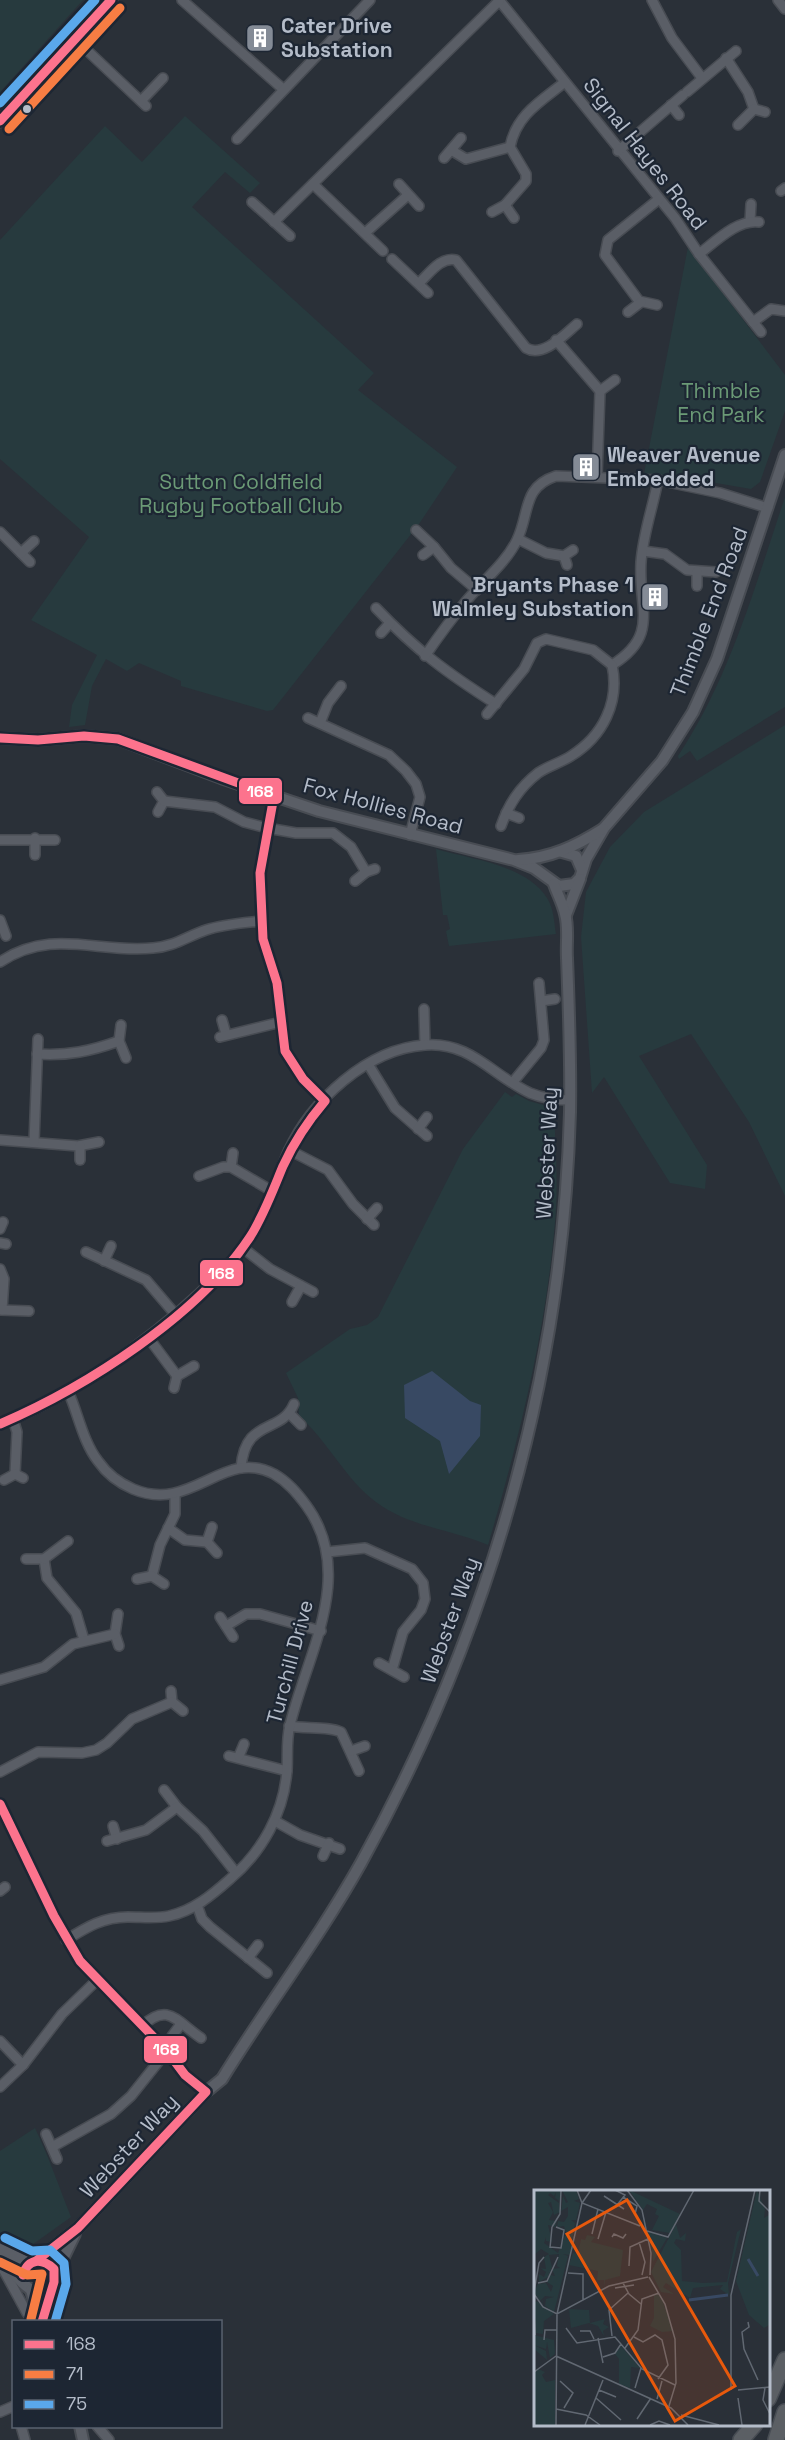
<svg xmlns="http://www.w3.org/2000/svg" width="785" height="2440" viewBox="0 0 785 2440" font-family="'Space Grotesk',sans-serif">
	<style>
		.green { fill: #273a3e }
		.water { fill: #384963 }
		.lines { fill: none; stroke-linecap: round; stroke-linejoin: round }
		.minor-casing { stroke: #484c53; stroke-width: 12 }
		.tertiary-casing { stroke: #484c53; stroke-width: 14 }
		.secondary-casing { stroke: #484c53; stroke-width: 15 }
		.trunk-casing { stroke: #474c53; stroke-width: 18 }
		.minor { stroke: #5a5e66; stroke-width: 9 }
		.tertiary { stroke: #5a5e66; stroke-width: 10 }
		.secondary { stroke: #595d64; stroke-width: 12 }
		.trunk { stroke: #5b5f64; stroke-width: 15 }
		.bus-1-casing { stroke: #1d2633; stroke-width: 14 }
		.bus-2-casing { stroke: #1d2633; stroke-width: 14 }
		.bus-3-casing { stroke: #1d2633; stroke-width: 14 }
		.bus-1 { stroke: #fc738d; stroke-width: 9 }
		.bus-2 { stroke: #f77d43; stroke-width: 9 }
		.bus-3 { stroke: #5aa8eb; stroke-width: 9 }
		.bus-dot { fill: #b4bcc9; stroke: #1d2633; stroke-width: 2 }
		.labels { text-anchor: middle; stroke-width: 4.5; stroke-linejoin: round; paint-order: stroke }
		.poi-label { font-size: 21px; font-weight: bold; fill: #b4bcc9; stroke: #1d2633; text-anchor: start }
		.street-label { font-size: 21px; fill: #b4bcc9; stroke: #1d2633 }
		.park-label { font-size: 21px; fill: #6b9a76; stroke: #1d2633 }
		.inset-river { fill: none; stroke: #384963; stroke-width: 3 }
		.inset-road { fill: none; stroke: #616872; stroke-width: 1.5 }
		.view { fill: #e8590c; fill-opacity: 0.15; stroke: #e8590c; stroke-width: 3 }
		.inset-edge { fill: none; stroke: #b4bcc9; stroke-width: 3 }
		.line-badge { stroke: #1d2633; stroke-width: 2 }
		.badge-label { font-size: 16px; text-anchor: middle; font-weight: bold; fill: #fff }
	</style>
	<rect width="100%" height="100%" fill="#2a3038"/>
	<g class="green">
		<path d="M0 0H83L0 92Z"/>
		<path d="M185 116 260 183 250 193 225 172 192 207 374 373 358 390 457 467 419 524 273 710 267 711 181 686V681L139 663 127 671 106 659 92 686 85 725 69 727 72 705 97 655 31 620 89 537 0 459V240L105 126 142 162Z"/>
		<path d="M688 247 785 375V411L760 482 751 489 675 476 644 474Z"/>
		<path d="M785 497V707L697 761 690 751 679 759 678 756C730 678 755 586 785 497Z"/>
		<path d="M785 725V1196L749 1122 691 1034 639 1056 707 1165 705 1189 670 1183 604 1077 592 1093 581 937 586 892 610 847 644 812Z"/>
		<path d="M436 849C470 859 527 865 547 898 554 909 554 922 556 934L449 946 446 931 450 929 447 915H443Z"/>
		<path d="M505 1092 512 1097 516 1094 529 1101 554 1108C555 1141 558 1176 556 1209 548 1323 520 1436 488 1545 451 1529 409 1527 376 1502 345 1479 328 1441 299 1416L298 1398 286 1373 350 1329 367 1325 378 1317 463 1149Z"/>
		<path d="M35 2128C49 2157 59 2187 71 2217L29 2247 18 2246 0 2235V2151Z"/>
		<circle cx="40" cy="2276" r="10"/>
	</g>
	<path class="water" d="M432 1371 470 1401 481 1405 480 1436 449 1474 440 1441 405 1418 404 1385Z"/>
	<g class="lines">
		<g class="minor-casing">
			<g id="minor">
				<path d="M182 0 283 89"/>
				<path d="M499 0 675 218 699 254 761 332"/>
				<path d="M652 0 672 38 702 78"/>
				<path d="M778 0 785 9"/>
				<path d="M75 39 146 106"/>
				<path d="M726 58 748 92 754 109"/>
				<path d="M687 92 736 51"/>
				<path d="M141 101 163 78"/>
				<path d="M671 105 679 115"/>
				<path d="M738 125 754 109 765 112"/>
				<path d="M237 139 370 0"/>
				<path d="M451 150 466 159 510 147"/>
				<path d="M618 151 683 95"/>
				<path d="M444 158 461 138"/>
				<path d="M313 184 383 251"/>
				<path d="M399 184 419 206"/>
				<path d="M781 191 785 188"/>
				<path d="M252 202 290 236"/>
				<path d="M505 205 514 218"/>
				<path d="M492 212 505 205 526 181V174L510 147C516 115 541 101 565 82"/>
				<path d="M750 221 751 204"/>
				<path d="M274 222 499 1"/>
				<path d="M365 233 408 195"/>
				<path d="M699 254C716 241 738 219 759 222"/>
				<path d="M392 259 428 293"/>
				<path d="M419 283C429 274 441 256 456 260L526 348C543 358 564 335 577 324"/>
				<path d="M657 305 639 301 605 255 608 240 659 199"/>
				<path d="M628 312 641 302"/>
				<path d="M753 322 771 309 785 311"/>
				<path d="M556 340 600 391 597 477"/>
				<path d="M600 391 615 380"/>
				<path d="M416 530 434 547 423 555"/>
				<path d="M0 532 30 562"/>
				<path d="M518 539 546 553 564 556"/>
				<path d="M434 547 451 568 477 590"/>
				<path d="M643 551 665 554 687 570 716 572"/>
				<path d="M21 553 34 541"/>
				<path d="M567 565 564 556 573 550"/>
				<path d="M697 586V572"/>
				<path d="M376 608C416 650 447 673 496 704"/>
				<path d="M381 633 390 623"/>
				<path d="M425 656C438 637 452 618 467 600 483 581 506 563 517 540 530 513 522 487 556 476L658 480 720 493 768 508"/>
				<path d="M612 665C660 635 638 608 641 562 643 534 653 507 658 480"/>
				<path d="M487 714 524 669 537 643 546 639 593 650 612 665"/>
				<path d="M308 718 389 755 406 771 416 784 420 797 410 835"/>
				<path d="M320 723 328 703 341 686"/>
				<path d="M157 792 164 801 158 812"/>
				<path d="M274 796 260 873 263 939 277 983 285 1051 303 1079 325 1101"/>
				<path d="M164 801 215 807 244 822 267 828 296 833H333L351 847 366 872"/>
				<path d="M506 813 519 818"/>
				<path d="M501 826C509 804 519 788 538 773 548 766 560 763 571 756 603 736 620 702 612 665"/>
				<path d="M0 840H55"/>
				<path d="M35 855V838"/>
				<path d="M355 881 366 872 375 869"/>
				<path d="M0 920 6 936"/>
				<path d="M0 962C53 927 98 954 153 948 173 947 188 936 206 930 224 924 242 923 261 921"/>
				<path d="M541 1001 555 999"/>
				<path d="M424 1009 425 1045"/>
				<path d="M222 1020 226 1034"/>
				<path d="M121 1025 119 1041 126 1058"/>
				<path d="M220 1037 281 1022"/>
				<path d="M37 1054C68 1056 91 1051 119 1041"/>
				<path d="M368 1064 395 1108 427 1136"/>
				<path d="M513 1082 541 1048 544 1040 539 983"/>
				<path d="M418 1129 427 1117"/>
				<path d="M0 1140 78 1146 99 1142"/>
				<path d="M34 1142 38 1039"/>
				<path d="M80 1146V1160"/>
				<path d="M289 1150 328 1170 353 1204 374 1225"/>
				<path d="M231 1167 233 1153"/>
				<path d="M199 1176 223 1167H231L272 1191"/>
				<path d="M367 1219 377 1208"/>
				<path d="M0 1229 3 1222"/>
				<path d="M0 1243 6 1244"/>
				<path d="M243 1248 270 1269 313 1292"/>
				<path d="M86 1252 146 1280 175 1314"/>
				<path d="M104 1261 111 1246"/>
				<path d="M0 1269 4 1279 2 1310"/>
				<path d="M292 1302 301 1286"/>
				<path d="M0 1310 29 1311"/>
				<path d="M148 1337 177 1376"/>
				<path d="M174 1388 177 1376 194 1366"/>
				<path d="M290 1414 301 1425"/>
				<path d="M13 1419 17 1432 15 1474"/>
				<path d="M0 1424C80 1395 186 1315 241 1250 264 1224 274 1184 288 1152 311 1101 367 1049 425 1045 470 1041 493 1076 530 1093 542 1098 557 1100 570 1100"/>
				<path d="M241 1468C245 1417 281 1435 294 1404"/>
				<path d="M4 1480 15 1474 23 1478"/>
				<path d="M212 1527 207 1542 217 1553"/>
				<path d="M168 1528 185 1540 207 1542"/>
				<path d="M327 1552 365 1548 412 1569 423 1583 425 1599 421 1610 403 1632 392 1670"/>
				<path d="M26 1559H44L47 1578 76 1613 84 1640"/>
				<path d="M44 1559 68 1541"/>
				<path d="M152 1576 160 1545 175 1514V1495"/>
				<path d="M137 1579 152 1576 164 1584"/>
				<path d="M118 1614 115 1634 119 1646"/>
				<path d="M220 1617 233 1637"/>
				<path d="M226 1626 246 1614H260L321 1631"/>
				<path d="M379 1663 404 1677"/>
				<path d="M0 1680 44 1667 73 1644 115 1634"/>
				<path d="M171 1691 172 1702 183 1711"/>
				<path d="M289 1726C304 1729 329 1726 341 1732L359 1771"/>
				<path d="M351 1751 365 1746"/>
				<path d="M229 1756 287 1771"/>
				<path d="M239 1756 244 1744"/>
				<path d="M0 1772 38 1752 82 1753 96 1750 107 1743 132 1719 172 1702"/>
				<path d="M164 1790 177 1807 203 1831 236 1873"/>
				<path d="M0 1804 54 1916 80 1961 167 2051 185 2075 206 2092"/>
				<path d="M275 1821 300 1835 340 1849"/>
				<path d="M113 1826 117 1839"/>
				<path d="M107 1841 146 1830 177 1807"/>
				<path d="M323 1856 329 1843"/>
				<path d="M0 1891 5 1887"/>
				<path d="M197 1905 202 1919 210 1927 267 1973"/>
				<path d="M66 1940C87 1927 103 1917 128 1917 142 1917 156 1919 169 1916 193 1911 212 1895 230 1879 262 1852 284 1813 287 1770 288 1756 286 1740 290 1725 307 1654 357 1574 306 1505 297 1493 288 1482 274 1474 223 1447 192 1514 133 1489 119 1483 107 1474 98 1461 83 1442 78 1413 68 1391"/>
				<path d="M248 1958 258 1945"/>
				<path d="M142 2026C168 2002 176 2021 201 2038"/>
				<path d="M172 2036 181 2024"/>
				<path d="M0 2041 23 2065"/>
				<path d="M0 2087 23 2065 62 2014 96 1981"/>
				<path d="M46 2134 57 2159"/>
				<path d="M52 2147 111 2114 131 2096 167 2051"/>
				<path d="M2 2260V2267L27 2313 37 2322"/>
				<path d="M0 2412 14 2406"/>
				<path d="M21 2426 25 2440"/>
				<path d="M97 2426 109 2440"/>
			</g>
		</g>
		<g class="tertiary-casing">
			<g id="tertiary">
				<path d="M0 738 38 740 84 736 118 739 221 778 319 811 514 860 534 868 559 886 574 884 580 878 586 859 604 828 662 761 693 712 717 659 785 455"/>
				<path d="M562 852 576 856 582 870"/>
				<path d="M518 860C551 858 576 846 603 829"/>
				<path d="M566 915 580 879"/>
				<path d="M0 2249 30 2263"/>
				<path d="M0 2257 2 2260C12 2271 23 2287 36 2292 50 2292 58 2283 54 2269L45 2261 30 2263 23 2272 25 2285"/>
				<path d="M36 2261 78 2228 206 2092 222 2079C267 2006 319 1938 361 1863 489 1632 563 1376 570 1112 571 1061 569 1010 567 958 566 944 569 927 565 914 563 904 557 893 554 884"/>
				<path d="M55 2275 75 2234"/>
				<path d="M31 2290 40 2322"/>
				<path d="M42 2322 53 2285"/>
				<path d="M80 2426 83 2440"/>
			</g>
		</g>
		<g class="secondary-casing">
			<path id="secondary" d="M0 121 111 0"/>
		</g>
		<g class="trunk-casing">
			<g id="trunk">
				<path d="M768 2399 785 2360"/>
				<path d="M741 2440 755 2424"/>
				<path d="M776 2440 785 2412"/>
			</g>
		</g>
		<use href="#minor" class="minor"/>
		<use href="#tertiary" class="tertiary"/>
		<use href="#secondary" class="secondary"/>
		<use href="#trunk" class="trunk"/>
		<g class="bus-1-casing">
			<g id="bus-1">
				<path d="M0 121 111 0"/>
				<path d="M0 738 38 740 84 736 118 739 274 796 260 873 263 939 277 983 285 1051 303 1079 325 1101C308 1121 294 1142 283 1166 273 1190 264 1215 250 1237 198 1316 86 1387 0 1424"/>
				<path d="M0 1804 54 1916 80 1961 167 2051 185 2075 206 2092 78 2228 36 2261"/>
				<path d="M23 2275C28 2258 42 2258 54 2269V2282L42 2322"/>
			</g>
		</g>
		<g class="bus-2-casing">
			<g id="bus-2">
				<path d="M9 129 120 8"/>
				<path d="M0 2262 27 2275 42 2274 31 2319"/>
			</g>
		</g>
		<g class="bus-3-casing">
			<g id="bus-3">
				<path d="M0 103 95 0"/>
				<path d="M5 2238 32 2251 50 2250 64 2263 66 2284 55 2322"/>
			</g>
		</g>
		<use href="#bus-1" class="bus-1"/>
		<use href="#bus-2" class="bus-2"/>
		<use href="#bus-3" class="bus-3"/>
	</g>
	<defs>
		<g id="building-square" transform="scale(1.5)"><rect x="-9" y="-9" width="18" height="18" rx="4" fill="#848b96" stroke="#1d2633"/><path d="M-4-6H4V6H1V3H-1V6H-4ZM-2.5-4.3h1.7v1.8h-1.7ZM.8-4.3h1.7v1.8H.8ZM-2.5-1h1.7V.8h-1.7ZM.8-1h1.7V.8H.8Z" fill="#fff"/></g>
	</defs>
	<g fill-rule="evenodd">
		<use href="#building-square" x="260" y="38"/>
		<use href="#building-square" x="586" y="467"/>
		<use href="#building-square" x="655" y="597"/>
	</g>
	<circle class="bus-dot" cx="27" cy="109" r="5"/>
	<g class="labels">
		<g class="poi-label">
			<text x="281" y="33">Cater Drive<tspan x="281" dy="24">Substation</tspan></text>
			<text x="607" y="462">Weaver Avenue<tspan x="607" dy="24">Embedded</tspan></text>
			<text x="634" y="592" text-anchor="end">Bryants Phase 1<tspan x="634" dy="24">Walmley Substation</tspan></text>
		</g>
		<g class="street-label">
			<text transform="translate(645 154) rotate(52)" y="7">Signal Hayes Road</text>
			<text transform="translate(709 612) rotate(-69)" y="7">Thimble End Road</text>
			<text transform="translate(383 806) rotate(15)" y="7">Fox Hollies Road</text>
			<text transform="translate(547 1153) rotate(-87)" y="7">Webster Way</text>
			<text transform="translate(450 1620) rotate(-70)" y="7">Webster Way</text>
			<text transform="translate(290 1662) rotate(-75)" y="7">Turchill Drive</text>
			<text transform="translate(129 2146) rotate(-47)" y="7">Webster Way</text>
		</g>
		<g class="park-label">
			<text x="721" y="398">Thimble<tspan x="721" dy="24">End Park</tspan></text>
			<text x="241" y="489">Sutton Coldfield<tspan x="241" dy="24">Rugby Football Club</tspan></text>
		</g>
	</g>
	<g transform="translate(534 2190)">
		<rect width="236" height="236" fill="#2a3038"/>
		<path d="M0 0H27L28 2 25 11 21 8 22 2 20 6 16 3 14 5 25 13 26 22 20 25 17 12 14 13 19 22 15 30 23 31 21 37 14 35 18 52 12 51V47L10 53 24 63 32 43 30 36 23 37 24 31 30 32 34 26V17L27 21 29 6 32 13 34 12 28 0H42L45 9 40 11 46 13 42 30H37L41 33 37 57 36 65 29 64 34 66 20 122 7 113 10 108 8 113 11 116 12 109 20 107 11 106 6 111 0 102 4 94 12 93 17 102 19 96 13 92 16 85 21 86 18 79 26 78 23 76 25 64 15 65 18 77 14 87 5 92V84L10 87 12 82 6 78 12 79 10 67 15 64 7 59 0 65ZM95 0 146 24 136 43 118 40 125 26 121 24 123 19 113 14 109 20ZM223 0 231 19 230 28 235 25V135L230 138 215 125 202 91ZM142 34 146 48 152 43 151 51 142 49 140 53 147 60 148 91 169 93 193 92 203 42 207 39 194 93 195 105 186 99 189 95 159 98 156 108 132 93 129 97 140 104 127 102 117 82ZM114 42 133 48 119 72 118 62ZM53 45 61 47 57 52 89 60 86 86 71 90V97L70 90H63L64 81 35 75 39 63 44 64 47 49 51 50ZM124 104 129 112 139 141 128 142 116 136 120 128V105ZM3 111 20 124 10 131 9 144 2 143 0 113ZM35 119 55 120 56 133 71 129 69 134 75 137 69 141 70 146 64 136 55 133 37 138ZM0 145 20 150 21 164 16 168 13 152 12 159 0 155 12 161 13 170 0 159ZM87 156 106 178 97 177 96 198 85 194V169L81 164ZM4 179 11 182 8 185 12 192 21 190V235H0V182Z" fill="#273a3e"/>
		<path class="inset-river" d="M214 69 224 86M155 110 194 105"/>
		<path class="inset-road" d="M57 0 48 13 106 36M81 0 91 5 83 15M93 0 108 20 117 63 116 85M226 0 225 11 236 22M70 6 90 19M89 7 103 16 101 24M18 37 26 24 27 0M113 41 134 47 160 0M58 44 64 19M78 47 80 44 89 48 92 44M64 49 72 22M105 52 111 72 108 85M16 57 27 58 30 40 22 37M16 58 18 37M95 76 96 57 114 49M34 83 49 84V110M115 87 131 114 141 149 142 193 135 216M4 93 13 91 24 67M89 93 95 104 107 114M81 98 100 95M0 102 5 73 10 67M0 104 9 117 23 124 75 96 114 87M0 124 1 145M214 132 215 137 208 142 210 159 224 190M32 138 43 153 81 147 108 179 141 195M46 141H56L60 149M78 146 75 120 94 103M100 147 109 152 121 145 128 150 134 175 124 189M64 148 69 173M10 150 11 140H23M91 158 104 140 108 109 125 103M22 166 137 218 154 235M69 167 81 163 87 154M0 182 22 166M26 191 39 203 30 218M101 198 107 178M231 198 229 210 236 224M65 200 82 207M197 200V105L221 0M204 200 236 197M62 208 87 230M204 208 208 235M123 209 128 191M22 219 52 225 66 235M147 225 185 235M103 229 117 208M22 235 23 124 48 13 43 0M51 235 69 190M116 235 125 231 136 235"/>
		<path class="view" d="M93 10 201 196 141 231 33 44Z"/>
		<rect width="236" height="236" class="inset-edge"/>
	</g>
	<g class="line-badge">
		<rect x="238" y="777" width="45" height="28" rx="6" fill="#fc738d"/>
		<rect x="199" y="1259" width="45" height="28" rx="6" fill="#fc738d"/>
		<rect x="143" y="2035" width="45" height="29" rx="6" fill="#fc738d"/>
	</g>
	<g class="badge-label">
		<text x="260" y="797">168</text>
		<text x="221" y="1279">168</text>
		<text x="166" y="2055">168</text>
	</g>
	<rect x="12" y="2320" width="210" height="108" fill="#1d2633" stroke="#59626f" stroke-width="1.5"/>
	<rect x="24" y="2340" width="30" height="9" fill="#fc738d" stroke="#59626f" stroke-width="1.5"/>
	<text x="66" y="2350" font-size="18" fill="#b4bcc9">168</text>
	<rect x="24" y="2370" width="30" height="9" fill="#f77d43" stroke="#59626f" stroke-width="1.5"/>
	<text x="66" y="2380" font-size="18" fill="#b4bcc9">71</text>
	<rect x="24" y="2400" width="30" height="9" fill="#5aa8eb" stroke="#59626f" stroke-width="1.5"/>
	<text x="66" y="2410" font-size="18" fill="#b4bcc9">75</text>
</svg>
